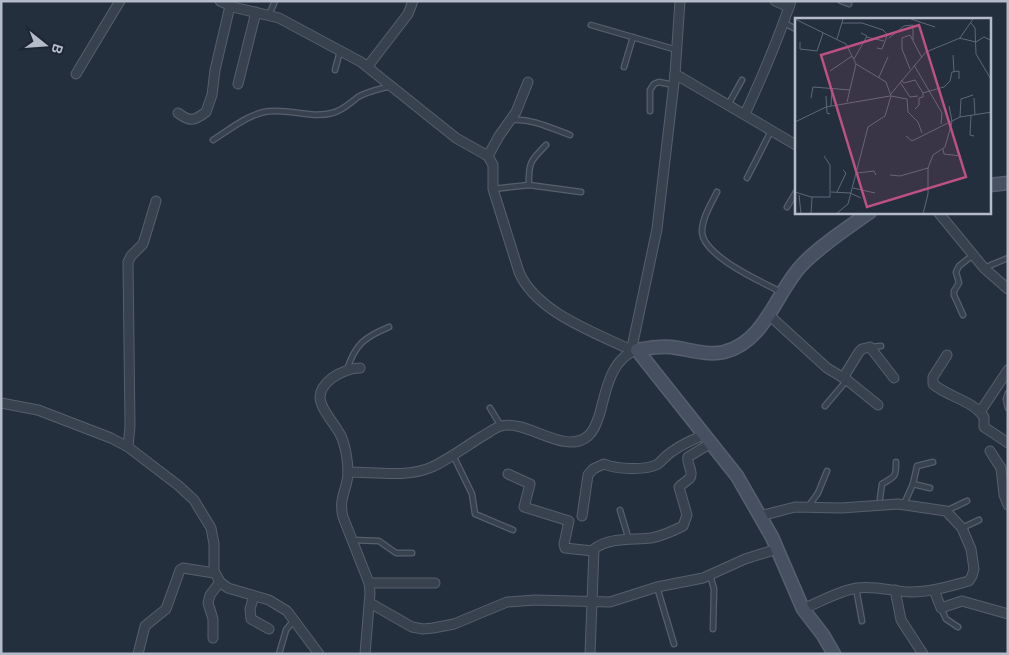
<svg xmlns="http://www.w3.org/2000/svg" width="1009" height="655" viewBox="0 0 1009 655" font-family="Raleway,sans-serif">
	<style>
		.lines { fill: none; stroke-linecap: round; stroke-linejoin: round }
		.lane-casing { stroke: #565f6c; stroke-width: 7 }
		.street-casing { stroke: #565f6c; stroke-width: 11 }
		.secondary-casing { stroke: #565f6c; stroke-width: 15 }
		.lane { stroke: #38414e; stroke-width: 4.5 }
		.street { stroke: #38414e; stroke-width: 9 }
		.secondary { stroke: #465061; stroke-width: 12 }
		.inset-road { fill: none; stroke: #5e6776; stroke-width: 1 }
		.view { fill: #bd5182; fill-opacity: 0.15; stroke: #bd5182; stroke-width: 2.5 }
		.inset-edge { fill: none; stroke: #b4bcc9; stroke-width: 2.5 }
	</style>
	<rect width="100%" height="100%" fill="#242f3e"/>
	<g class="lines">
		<g class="lane-casing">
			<g id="lane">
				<path d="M841 1 849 4"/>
				<path d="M269 15 275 1"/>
				<path d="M784 23 796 29"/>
				<path d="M591 25 677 50"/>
				<path d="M624 67 633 37"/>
				<path d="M335 70 340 51"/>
				<path d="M728 105 742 80"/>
				<path d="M650 111V90L654 84 659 82 673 85"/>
				<path d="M511 120C531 118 551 128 570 135"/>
				<path d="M213 140C229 130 246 116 264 112 286 107 310 119 332 113 342 111 350 103 358 97 368 91 380 89 391 86"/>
				<path d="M747 178 771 131"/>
				<path d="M529 185C528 163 531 160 546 145"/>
				<path d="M493 189 529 185 581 192"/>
				<path d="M717 192C711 204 702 218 702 232 703 256 762 282 781 292"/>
				<path d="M787 207 796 192"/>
				<path d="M984 268 1008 258"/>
				<path d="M963 315 954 295V291L959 283 956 272 959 266 973 255"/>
				<path d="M871 347 881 346"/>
				<path d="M347 370C355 344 365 337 389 327"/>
				<path d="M1008 393 1006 399 1008 408"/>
				<path d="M825 406 847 380"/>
				<path d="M490 408 501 426"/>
				<path d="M453 455 472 494 475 514 513 530"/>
				<path d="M913 484 930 488"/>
				<path d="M880 498 882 484C895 476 896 478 896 462"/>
				<path d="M904 504 913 484 917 466 933 462"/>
				<path d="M808 507 818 493 827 471"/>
				<path d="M620 510 629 540"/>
				<path d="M946 511 967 501"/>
				<path d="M962 528 979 520"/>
				<path d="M352 540 379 541 396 553H412"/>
				<path d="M710 575 714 589 713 629"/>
				<path d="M657 587 674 644"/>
				<path d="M856 588 862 621"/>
				<path d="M941 608 946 619 958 627"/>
				<path d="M279 654 286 630 294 620"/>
			</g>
		</g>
		<g class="street-casing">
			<g id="street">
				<path d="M220 1 233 7 279 18 361 62 456 138 488 156 493 165V189L519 272C536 312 594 332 631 350"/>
				<path d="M775 1 789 7"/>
				<path d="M368 66 408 14 413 1"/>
				<path d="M76 74 120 1"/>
				<path d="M675 74 796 145"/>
				<path d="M238 84 256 12"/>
				<path d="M178 113C190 122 194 121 206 112L212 95 215 70 230 6"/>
				<path d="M745 114C762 77 778 40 791 1"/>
				<path d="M488 156 499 136 516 112 528 82"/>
				<path d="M938 212 984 268 1008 289"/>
				<path d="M769 315 827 368 847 380 878 405"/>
				<path d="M631 352 657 229 675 74 680 1"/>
				<path d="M947 355 933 377V384C948 397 972 400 984 417V427L1008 443"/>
				<path d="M360 368C349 368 341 372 332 378 306 398 329 414 340 434 345 443 348 461 348 472 348 489 338 497 343 517L369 583 370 593 365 654"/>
				<path d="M843 378 859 352 862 349 870 347 894 378"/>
				<path d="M1 403 38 410 111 438 128 447 179 486 194 500 211 528 214 544V571L220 582 228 588 269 600 287 611 319 654"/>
				<path d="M980 412 1008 370"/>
				<path d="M128 447 130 426 128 262 131 256 143 244 156 201"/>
				<path d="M990 451 1001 468 1004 495 1008 505"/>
				<path d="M348 472C375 472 407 478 432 467 449 459 465 447 481 437 487 434 494 428 501 426 527 419 565 456 588 436 595 430 597 421 600 413 606 390 611 358 637 350"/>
				<path d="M508 474 530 484 524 507 569 521 564 544 565 548 593 551"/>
				<path d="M582 516 588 475 593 469 604 464C616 469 645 471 658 464 663 460 667 454 673 451 682 444 694 440 704 434"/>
				<path d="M760 516 795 507 841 508 898 504 946 511 962 528 971 549 974 569 972 576 969 581C950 586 931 592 911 592 893 592 876 585 857 588 838 591 820 602 803 609"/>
				<path d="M369 583H435"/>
				<path d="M895 590 901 620 923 654"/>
				<path d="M934 590 941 608 962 601 1008 614"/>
				<path d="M254 596 250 609 251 619 269 629"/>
				<path d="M370 603 412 627 423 629 433 628 454 624 507 602 535 600 610 602 657 587 703 578 745 559 777 549"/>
				<path d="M213 638V619L208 603 210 595 220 582"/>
				<path d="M138 654 145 626 166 609 180 570 183 568 214 573"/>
				<path d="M590 654 594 549C609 537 632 540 651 538 662 536 673 531 683 526L687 515 679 487C682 484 687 481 690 478 694 472 686 463 688 457L711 443"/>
			</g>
		</g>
		<g class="secondary-casing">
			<g id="secondary">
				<path d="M990 185 1008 183"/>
				<path d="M834 654 823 635 803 609 772 537 737 476 637 350C648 348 660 346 671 347 688 349 707 356 724 352 766 341 775 294 801 266 817 248 849 227 870 212"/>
			</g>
		</g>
		<use href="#lane" class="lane"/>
		<use href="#street" class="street"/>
		<use href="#secondary" class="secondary"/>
	</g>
	<g transform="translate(795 18)">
		<rect width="196" height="196" fill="#242f3e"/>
		<path class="inset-road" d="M0 1 51 26 61 46 91 64 96 78 112 81 113 94 123 104 127 115M116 1 140 9M47 5H67L88 12 92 16 91 21 87 31 82 30M176 5 180 10 181 36 197 63M71 19 89 23M94 20 109 8 118 7M164 20 181 24 189 19 197 23M42 21 48 1M118 22V7M5 24V31L22 33 28 15M158 37 159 53M59 41 72 18 66 15M119 47 147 95 146 106M115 51 107 31V20L115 17 127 40M35 53 57 38M84 59 93 39M106 62 109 65 120 62 128 75M105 64 115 79 123 78M128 75 149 69 155 63 157 54 164 53V61M95 77 131 34 165 20 178 1M31 78 32 95 35 96M16 80 18 69 55 72M179 80 180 97M52 84 61 46M36 88 37 70M154 88 157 103M120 91 124 87V80L128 79V75M176 97 175 117 179 118M165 99 166 81 178 77M0 104 31 89 95 78M111 118 117 123 165 99 197 94M148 131 149 136 166 138M62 155 79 153 81 157M95 157 105 158 133 150M58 170 80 175M0 174 16 179H35V147L29 138M36 174 55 175 66 180M42 174 51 155 48 152M4 177 6 196M16 196 17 179M41 196 53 186 73 109 90 98 96 78M128 196 133 176V150L138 137 150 129 157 104"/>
		<path class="view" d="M124 7 171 159 72 189 26 37Z"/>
		<rect width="196" height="196" class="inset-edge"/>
	</g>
	<rect width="1009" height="655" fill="none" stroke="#b4bcc9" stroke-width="5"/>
	<g transform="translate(45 45) rotate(107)" stroke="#1d2633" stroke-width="4" paint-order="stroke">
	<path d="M0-4L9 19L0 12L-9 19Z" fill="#b4bcc9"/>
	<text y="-8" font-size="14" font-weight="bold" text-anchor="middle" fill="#b4bcc9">B</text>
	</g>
</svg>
